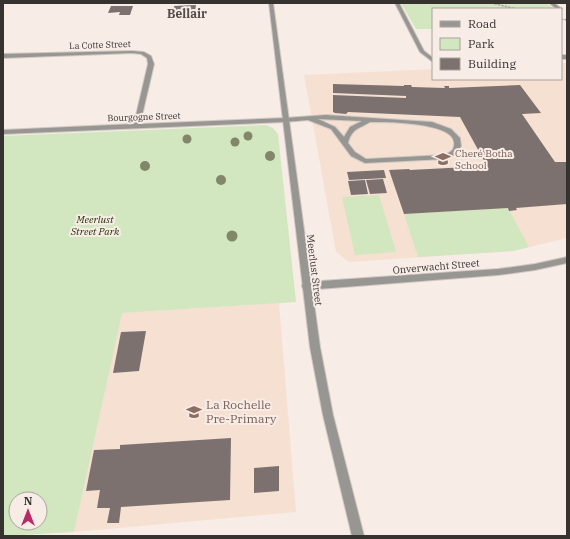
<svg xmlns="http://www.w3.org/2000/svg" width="570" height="539" viewBox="0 0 570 539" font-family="'IBM Plex Serif',serif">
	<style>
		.education { fill: #f6e0d2 }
		.green { fill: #d2e6bf; fill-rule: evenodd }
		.building { fill: #7c716e }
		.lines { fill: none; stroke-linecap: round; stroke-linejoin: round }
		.service-casing { stroke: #d0c7c2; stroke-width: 2 }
		.minor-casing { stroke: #d0c7c2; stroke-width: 2 }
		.tertiary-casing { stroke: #d0c7c2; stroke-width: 2 }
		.path { stroke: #ada5a1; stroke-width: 1.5; stroke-dasharray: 2.5 1; stroke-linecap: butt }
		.service { fill: #989692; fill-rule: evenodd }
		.minor { fill: #989692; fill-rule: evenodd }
		.tertiary { fill: #989692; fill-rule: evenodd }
		.tree { fill: #818768 }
		.labels { text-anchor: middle; stroke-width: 4; stroke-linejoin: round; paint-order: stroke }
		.far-street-label { font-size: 9px; fill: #363230; stroke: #f7ece6 }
		.education-label { font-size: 10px; fill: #785e54; stroke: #f7ece6; text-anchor: start }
		.park-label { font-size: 10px; font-style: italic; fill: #203401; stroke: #f7ece6 }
		.street-label { font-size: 10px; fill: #363230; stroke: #f7ece6 }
		.far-district-label { font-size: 12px; font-weight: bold; fill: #554c47; stroke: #f7ece6 }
		.near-education-label { font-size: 12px; fill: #785e54; stroke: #f7ece6; text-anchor: start }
	</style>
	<rect width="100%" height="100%" fill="#f7ece6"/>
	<g class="education">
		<path d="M561 63H567V238L513 251 349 262 336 252 304 75 433 69V79H561Z"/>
		<path d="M279 303 296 512 74 532 121 313Z"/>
	</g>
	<g class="green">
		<path d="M401 3H546L555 9H433V29H416Z"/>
		<path d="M266 125 273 128 278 134 296 302 122 313 74 532 3 536V136ZM16 499H40V523H16Z"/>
		<path d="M379 195 396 252 355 255 342 197Z"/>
		<path d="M508 208 529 247 513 251 418 257 404 214Z"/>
	</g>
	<g class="building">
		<path d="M196 5 195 11 173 12 174 6Z"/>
		<path d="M111 6H133L130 15H119L120 12 108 13Z"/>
		<path d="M333 84 404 86V85H411L412 87 445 88 444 86H449V88L520 85 541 113 522 114 555 162H567V204L516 208 517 210 509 211 508 208 404 214 389 170 409 169 410 170 487 166 460 117 348 112 346 114 335 113 333 112V95L406 98V96L333 93Z"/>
		<path d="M384 170 386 178 349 180 347 172Z"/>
		<path d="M383 179 387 193 370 194 366 180Z"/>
		<path d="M365 180 368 194 351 195 348 181Z"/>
		<path d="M146 331 139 371 113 373 121 332Z"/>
		<path d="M231 438 230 500 121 507 119 523H107L110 508H97L100 490 86 491 94 450 120 449V445Z"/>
		<path d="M279 466V491L254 493V468Z"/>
	</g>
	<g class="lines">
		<g class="service-casing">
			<path id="service" d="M326 115 432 122 451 129 460 138 461 146 456 155 445 159 365 163 351 156 331 129 308 120 285 122 282 120 285 118ZM318 119 362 121 350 127 344 137 335 127ZM370 122C385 122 452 122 454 142 455 150 451 152 444 155L366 159 355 152 348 143C352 128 359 129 370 122Z"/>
		</g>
		<g class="minor-casing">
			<g id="minor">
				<path d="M395 3H399L424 51 433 58V62L420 52Z"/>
				<path d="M549 3H554L562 9 561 10V9H557Z"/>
				<path d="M132 51 144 52 151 56 154 64 140 124 285 118 288 120 285 122 3 134V130L134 124 148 64 147 58 141 54 132 53 3 58V54Z"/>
				<rect x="561" y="55" width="6" height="4"/>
				<path d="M567 257V263L535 270 498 275 306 290 303 289 302 286 303 283 306 282 498 269 535 264Z"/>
			</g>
		</g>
		<g class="tertiary-casing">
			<path id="tertiary" d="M269 3H273L320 347 333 415 364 536H352L323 415 310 347Z"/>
		</g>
		<g class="path">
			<path d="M491 3 517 9"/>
			<path d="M561 19 567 20"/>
		</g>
		<use href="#service" class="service"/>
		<use href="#minor" class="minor"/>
		<use href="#tertiary" class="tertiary"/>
	</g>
	<g class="tree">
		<circle cx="248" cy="136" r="4.5"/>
		<circle cx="187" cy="139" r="4.5"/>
		<circle cx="235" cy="142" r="4.5"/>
		<circle cx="270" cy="156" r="5"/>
		<circle cx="145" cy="166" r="5"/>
		<circle cx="221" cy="180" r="5"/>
		<circle cx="232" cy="236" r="5.5"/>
	</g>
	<defs>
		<g id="school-bare" transform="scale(1.2)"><path d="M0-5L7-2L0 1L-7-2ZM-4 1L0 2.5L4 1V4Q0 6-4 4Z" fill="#8d6e63" stroke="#f7ece6" stroke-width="2.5" paint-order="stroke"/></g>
	</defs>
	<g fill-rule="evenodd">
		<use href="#school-bare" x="443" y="159"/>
		<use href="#school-bare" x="194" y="412"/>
	</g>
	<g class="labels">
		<g class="far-street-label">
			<text transform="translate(100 45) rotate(-2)" y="3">La Cotte Street</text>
			<text transform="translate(144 117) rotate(-2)" y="3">Bourgogne Street</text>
		</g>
		<g class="education-label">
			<text x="455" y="157">Cheré Botha<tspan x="455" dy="12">School</tspan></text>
		</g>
		<g class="park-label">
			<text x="95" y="223">Meerlust<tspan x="95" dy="12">Street Park</tspan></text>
		</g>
		<g class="street-label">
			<text transform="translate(436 266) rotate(-5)" y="4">Onverwacht Street</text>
			<text transform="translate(315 270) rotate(83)" y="4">Meerlust Street</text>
		</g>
		<g class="far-district-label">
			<text x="187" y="18">Bellair</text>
		</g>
		<g class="near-education-label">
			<text x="206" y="409">La Rochelle<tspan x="206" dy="14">Pre-Primary</tspan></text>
		</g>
	</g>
	<rect width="570" height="539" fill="none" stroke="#363230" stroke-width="8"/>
	<rect x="432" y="8" width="130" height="72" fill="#f7ece6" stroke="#aaa29d"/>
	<rect x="440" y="21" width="20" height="6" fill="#989692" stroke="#aaa29d"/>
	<text x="468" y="28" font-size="12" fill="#363230">Road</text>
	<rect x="440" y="38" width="20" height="12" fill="#d2e6bf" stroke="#aaa29d"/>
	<text x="468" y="48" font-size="12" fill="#363230">Park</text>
	<rect x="440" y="58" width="20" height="12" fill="#7c716e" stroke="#aaa29d"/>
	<text x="468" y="68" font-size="12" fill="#363230">Building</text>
	<g transform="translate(28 511)"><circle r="19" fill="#f7ece6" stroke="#aaa29d"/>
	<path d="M0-3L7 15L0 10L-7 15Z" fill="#b72c67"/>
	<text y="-6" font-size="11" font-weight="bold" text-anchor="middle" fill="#363230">N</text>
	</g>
</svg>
